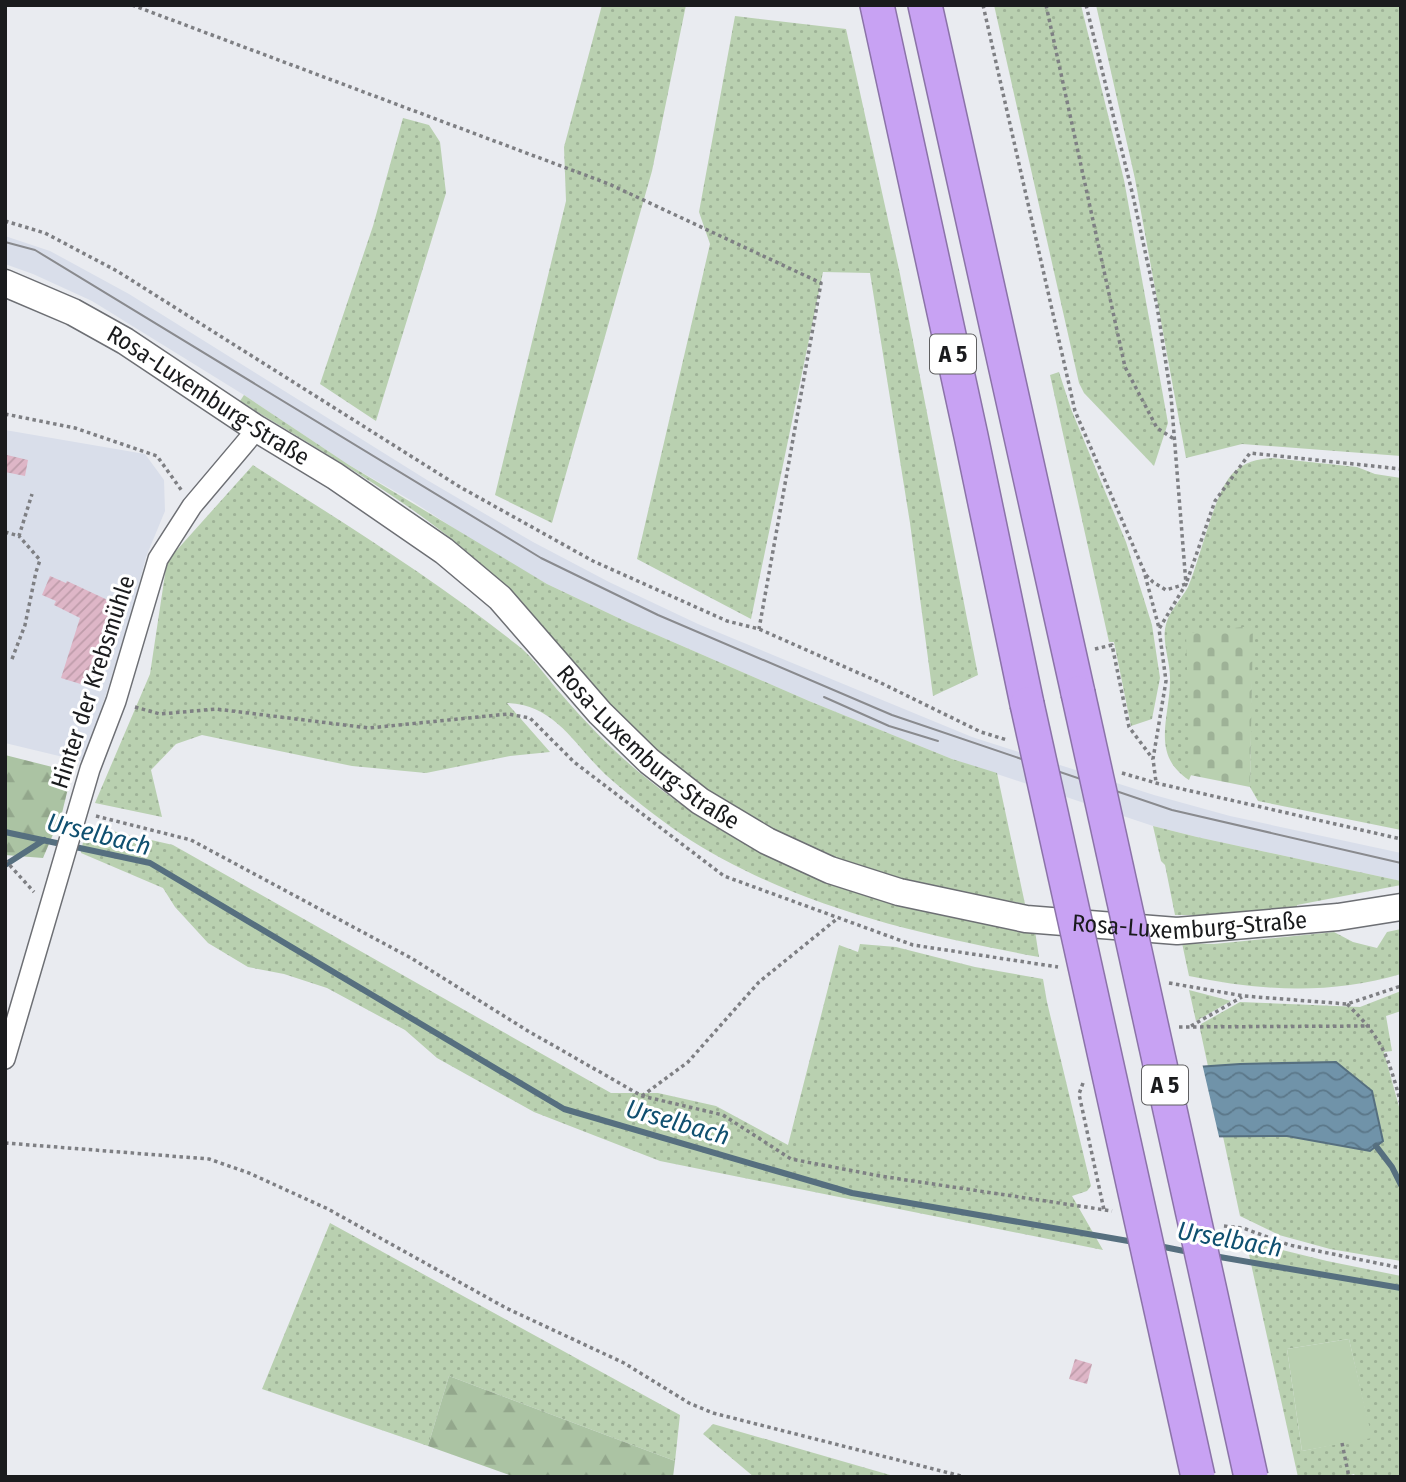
<svg xmlns="http://www.w3.org/2000/svg" width="1406" height="1482" viewBox="0 0 1406 1482" font-family="'Fira Sans Condensed',sans-serif">
	<style>
		.built { fill: #d9deea }
		.grass { fill: url(#grass-dots); fill-rule: evenodd }
		.forest { fill: url(#forest-firs) }
		.cemetery { fill: url(#cemetery-stones) }
		.garden { fill: #b9d0b0 }
		.water { fill: url(#water-waves); stroke: #566f7f; stroke-width: 2 }
		.pier { fill: #e9ebf0 }
		.lines { fill: none; stroke-linecap: round; stroke-linejoin: round }
		.stream { stroke: #566f7f; stroke-width: 6 }
		.building { fill: url(#building-hatch) }
		.minor-casing { stroke: #6d6f74; stroke-width: 22 }
		.secondary-casing { stroke: #6d6f74; stroke-width: 29 }
		.motorway-casing { stroke: #8b73a8; stroke-width: 36 }
		.path { stroke: #7e7f83; stroke-width: 3.5; stroke-dasharray: 3.5 3.5; stroke-linecap: butt }
		.minor { stroke: #fff; stroke-width: 19 }
		.secondary { stroke: #fff; stroke-width: 26 }
		.motorway { stroke: #c8a2f3; stroke-width: 33 }
		.tram { stroke: #898a8e; stroke-width: 2 }
		.motorway-bridge-casing { stroke: #8b73a8; stroke-width: 36; stroke-linecap: butt }
		.motorway-bridge { stroke: #c8a2f3; stroke-width: 33 }
		.labels { text-anchor: middle; stroke-width: 6; stroke-linejoin: round; paint-order: stroke }
		.shield { fill: #fff; stroke: #5f5f61; stroke-width: 2 }
		.shield-label { font-size: 23px; font-weight: bold; fill: #1a1b1d }
		.street-label { font-size: 24px; fill: #1a1b1d; stroke: #fff }
		.water-label { font-size: 26px; font-style: italic; fill: #105070; stroke: #fff }
	</style>
	<defs>
		<pattern id="grass-dots" width="8" height="8" patternUnits="userSpaceOnUse" patternTransform="scale(1.75)"><rect width="8" height="8" fill="#b9d0b0"/><path d="M2 2h.1M6 6h.1" fill="none" stroke="#9eb297" stroke-width="1.8" stroke-linecap="round"/></pattern>
		<pattern id="forest-firs" width="22" height="20" patternUnits="userSpaceOnUse" patternTransform="scale(1.75)"><rect width="22" height="20" fill="#abc3a3"/><path d="M5 1l3.5 6h-7zM16 11l3.5 6h-7z" fill="#93a78c"/></pattern>
		<pattern id="cemetery-stones" width="16" height="16" patternUnits="userSpaceOnUse" patternTransform="scale(1.75)"><rect width="16" height="16" fill="#b9d0b0"/><path d="M2 7V4a2 2 0 0 1 4 0v3zM10 15v-3a2 2 0 0 1 4 0v3z" fill="#9eb297"/></pattern>
		<pattern id="water-waves" width="16" height="10" patternUnits="userSpaceOnUse" patternTransform="scale(1.75)"><rect width="16" height="10" fill="#7093a9"/><path d="M0 5q4-4 8 0t8 0" fill="none" stroke="#5b7789"/></pattern>
		<pattern id="building-hatch" width="6" height="6" patternUnits="userSpaceOnUse" patternTransform="scale(1.75)"><rect width="6" height="6" fill="#deb6c7"/><path d="M-1 1l2-2M0 6l6-6M5 7l2-2" fill="none" stroke="#be9caa"/></pattern>
	</defs>
	<rect width="100%" height="100%" fill="#e9ebf0"/>
	<g class="built">
		<path d="M5 236 50 251 129 294 427 480 533 542 609 582 698 624 972 737 1154 795 1230 816 1401 853V881L1197 837 1153 826 952 759 809 701 627 622 547 584 486 549 412 501 349 465 244 395 92 301 33 274 5 264Z"/>
		<path d="M5 430 145 454 164 480 165 511 146 557 131 617 84 762 5 743Z"/>
	</g>
	<g class="grass">
		<path d="M602 5H686L652 171 552 523 495 495 566 201 564 147Z"/>
		<path d="M994 5H1081L1124 180 1168 423 1154 466 1084 393 1079 383Z"/>
		<path d="M1096 5H1401V456L1242 444 1186 458 1135 179Z"/>
		<path d="M735 16 846 29 900 274 978 675 933 696 910 523 870 273 823 272 751 619 637 559 710 244 699 212Z"/>
		<path d="M403 118 429 125 440 142 446 193 376 421 320 384 373 226Z"/>
		<path d="M1059 372 1071 409 1126 542 1152 625 1160 678 1152 719 1131 726 1114 642H1109L1050 375Z"/>
		<path d="M244 395 349 465 547 584 627 622 809 701 952 759 997 773 1025 904C978 895 931 887 885 874 773 841 686 786 605 702 562 657 527 605 481 564 409 499 321 452 240 401Z"/>
		<path d="M1272 458 1357 467 1375 474 1401 478V830L1258 801 1250 787 1252 626 1189 780C1149 754 1171 716 1170 677 1170 662 1163 645 1165 629 1167 613 1181 600 1188 587 1200 560 1215 490 1233 473 1244 462 1257 459 1272 458Z"/>
		<path d="M253 465C342 522 433 578 516 644 534 657 547 679 562 695 587 724 615 753 645 777 762 872 889 908 1035 931L1039 957C915 934 789 905 681 834 657 817 628 795 606 775 574 745 556 705 507 703L550 752 510 756 426 773 352 766 202 735 176 744 151 770 162 817 95 803 150 674 167 561Z"/>
		<path d="M86 825 173 845 611 1093H658L716 1106 788 1145 839 945 858 952 860 944 896 947 975 967 1043 979 1047 1002 1091 1186 1087 1191 1072 1196 1103 1250 660 1161 534 1112 437 1058 405 1030 327 988 284 974 248 967 208 943 175 907 163 888 81 853Z"/>
		<path d="M1153 826 1197 837 1401 881V885L1297 905V910L1239 915H1175L1165 865 1161 861Z"/>
		<path d="M1401 929V974C1331 995 1260 991 1189 976L1182 943 1214 944 1334 932 1353 942 1377 948 1387 932Z"/>
		<path d="M1189 990 1231 1001 1196 1021Z"/>
		<path d="M1401 991V1011L1386 1016 1392 1051 1384 1052 1401 1114V1261L1330 1249 1279 1235 1240 1216 1200 1029 1201 1024 1240 1002 1360 1007Z"/>
		<path d="M330 1223 680 1415 675 1461 449 1376 428 1446 262 1389Z"/>
		<path d="M1246 1241 1327 1261 1401 1276V1477H1356L1354 1474 1343 1477H1298ZM1349 1339 1371 1437 1302 1451 1287 1349Z"/>
		<path d="M713 1424 897 1477H754L703 1434Z"/>
	</g>
	<g class="forest">
		<path d="M5 755 72 772 62 813 43 858 5 855Z"/>
		<path d="M449 1376 675 1461 673 1477H515L428 1446Z"/>
	</g>
	<path class="cemetery" d="M1253 626 1250 787 1190 775 1186 633Z"/>
	<path class="garden" d="M1349 1339 1372 1438 1302 1451 1287 1349Z"/>
	<path class="water" d="M1336 1062 1372 1091 1383 1141 1370 1151 1287 1136 1136 1137 1182 1068 1240 1064Z"/>
	<path class="pier" d="M1202 1063 1220 1141H1136L1120 1104 1181 1065Z"/>
	<g class="lines">
		<g class="stream">
			<path d="M5 832 150 863 564 1109 852 1193 1134 1242"/>
			<path d="M5 865 44 840"/>
			<path d="M1376 1146 1392 1167 1401 1185"/>
			<path d="M1159 1246 1189 1252"/>
			<path d="M1214 1256 1401 1288"/>
		</g>
	</g>
	<g class="building">
		<path d="M7 455 28 460 25 476 5 472Z"/>
		<path d="M50 576 66 583 67 581 114 603 87 686 61 678 80 618 54 605 56 601 42 595Z"/>
		<path d="M1075 1359 1092 1364 1087 1384 1069 1379Z"/>
	</g>
	<g class="lines">
		<g class="minor-casing">
			<path id="minor" d="M5 1059 90 769 116 701 158 559 192 506 257 429"/>
		</g>
		<g class="secondary-casing">
			<g id="secondary">
				<path id="s1" d="M5 283 73 312 125 341 257 429 335 476 444 551 500 598 600 713 649 761 700 801 767 841 830 870 899 892 1026 919 1177 931 1338 917 1401 907"/>
			</g>
		</g>
		<g class="motorway-casing">
			<g id="motorway">
				<path d="M877 5 971 436 1027 704"/>
				<path d="M925 5 1078 693"/>
			</g>
		</g>
		<g class="path">
			<path d="M132 5 609 184 821 283 759 629"/>
			<path d="M983 5 1075 411 1144 571 1159 628"/>
			<path d="M1046 5 1125 367 1157 428 1174 439"/>
			<path d="M1086 5 1133 196 1157 306 1171 396 1186 584 1159 629 1166 681 1153 759 1156 782"/>
			<path d="M5 221 45 233 117 271 460 487 593 561 727 621 759 629 879 682 981 732 1007 740"/>
			<path d="M5 414 75 428 157 456 182 491"/>
			<path d="M5 532 19 536 32 494"/>
			<path d="M1146 575 1153 582 1166 590 1186 584 1215 501 1250 453 1401 469"/>
			<path d="M1095 649 1112 645 1129 727 1153 759"/>
			<path d="M12 659 25 625 36 572 40 560 19 536"/>
			<path d="M135 707 160 714 216 709 369 728 508 714 530 718 574 762 724 876 913 945 1058 967"/>
			<path d="M1122 773 1156 783 1401 839"/>
			<path d="M96 816 191 840 411 958 528 1031 642 1096 723 1115 791 1159 880 1176 1112 1211"/>
			<path d="M5 860 34 892"/>
			<path d="M1169 983 1244 996 1347 1004 1401 986"/>
			<path d="M1347 1004C1383 1039 1388 1056 1401 1104"/>
			<path d="M1191 1026 1242 997"/>
			<path d="M1179 1027 1370 1026"/>
			<path d="M1083 1083 1079 1094 1104 1210"/>
			<path d="M642 1096 688 1062 759 982 838 918"/>
			<path d="M5 1143 209 1159 249 1173 328 1209 506 1308 624 1363 689 1403 713 1413 965 1477"/>
			<path d="M1224 1226 1243 1228 1289 1245 1401 1268"/>
			<path d="M1342 1443 1349 1477"/>
		</g>
		<use href="#minor" class="minor"/>
		<use href="#secondary" class="secondary"/>
		<use href="#motorway" class="motorway"/>
		<g class="tram">
			<path d="M5 242 35 250 541 558 658 615 892 715 1172 810 1401 863"/>
			<path d="M824 697 889 726 938 741"/>
		</g>
		<g class="motorway-bridge-casing">
			<g id="motorway-bridge">
				<path d="M1078 693 1251 1477"/>
				<path d="M1027 704 1198 1477"/>
			</g>
		</g>
		<use href="#motorway-bridge" class="motorway-bridge"/>
	</g>
	<g class="labels">
		<g class="shield">
			<rect x="930" y="334.5" width="46" height="39" rx="5"/>
			<rect x="1142" y="1065.5" width="46" height="39" rx="5"/>
		</g>
		<g class="shield-label">
			<text x="953" y="362">A 5</text>
			<text x="1165" y="1093">A 5</text>
		</g>
		<g class="street-label">
			<text dy="8" stroke="none"><textPath href="#s1" startOffset="233">Rosa-Luxemburg-Straße</textPath></text>
			<text transform="translate(93 682) rotate(-72)" y="8">Hinter der Krebsmühle</text>
			<text dy="8" stroke="none"><textPath href="#s1" startOffset="800">Rosa-Luxemburg-Straße</textPath></text>
			<text dy="8" stroke="none"><textPath href="#s1" startOffset="1388">Rosa-Luxemburg-Straße</textPath></text>
		</g>
		<g class="water-label">
			<text transform="translate(99 834) rotate(14)" y="9">Urselbach</text>
			<text transform="translate(678 1122) rotate(16)" y="9">Urselbach</text>
			<text transform="translate(1230 1239) rotate(10)" y="9">Urselbach</text>
		</g>
	</g>
	<rect width="1406" height="1482" fill="none" stroke="#1a1b1d" stroke-width="14"/>
</svg>
